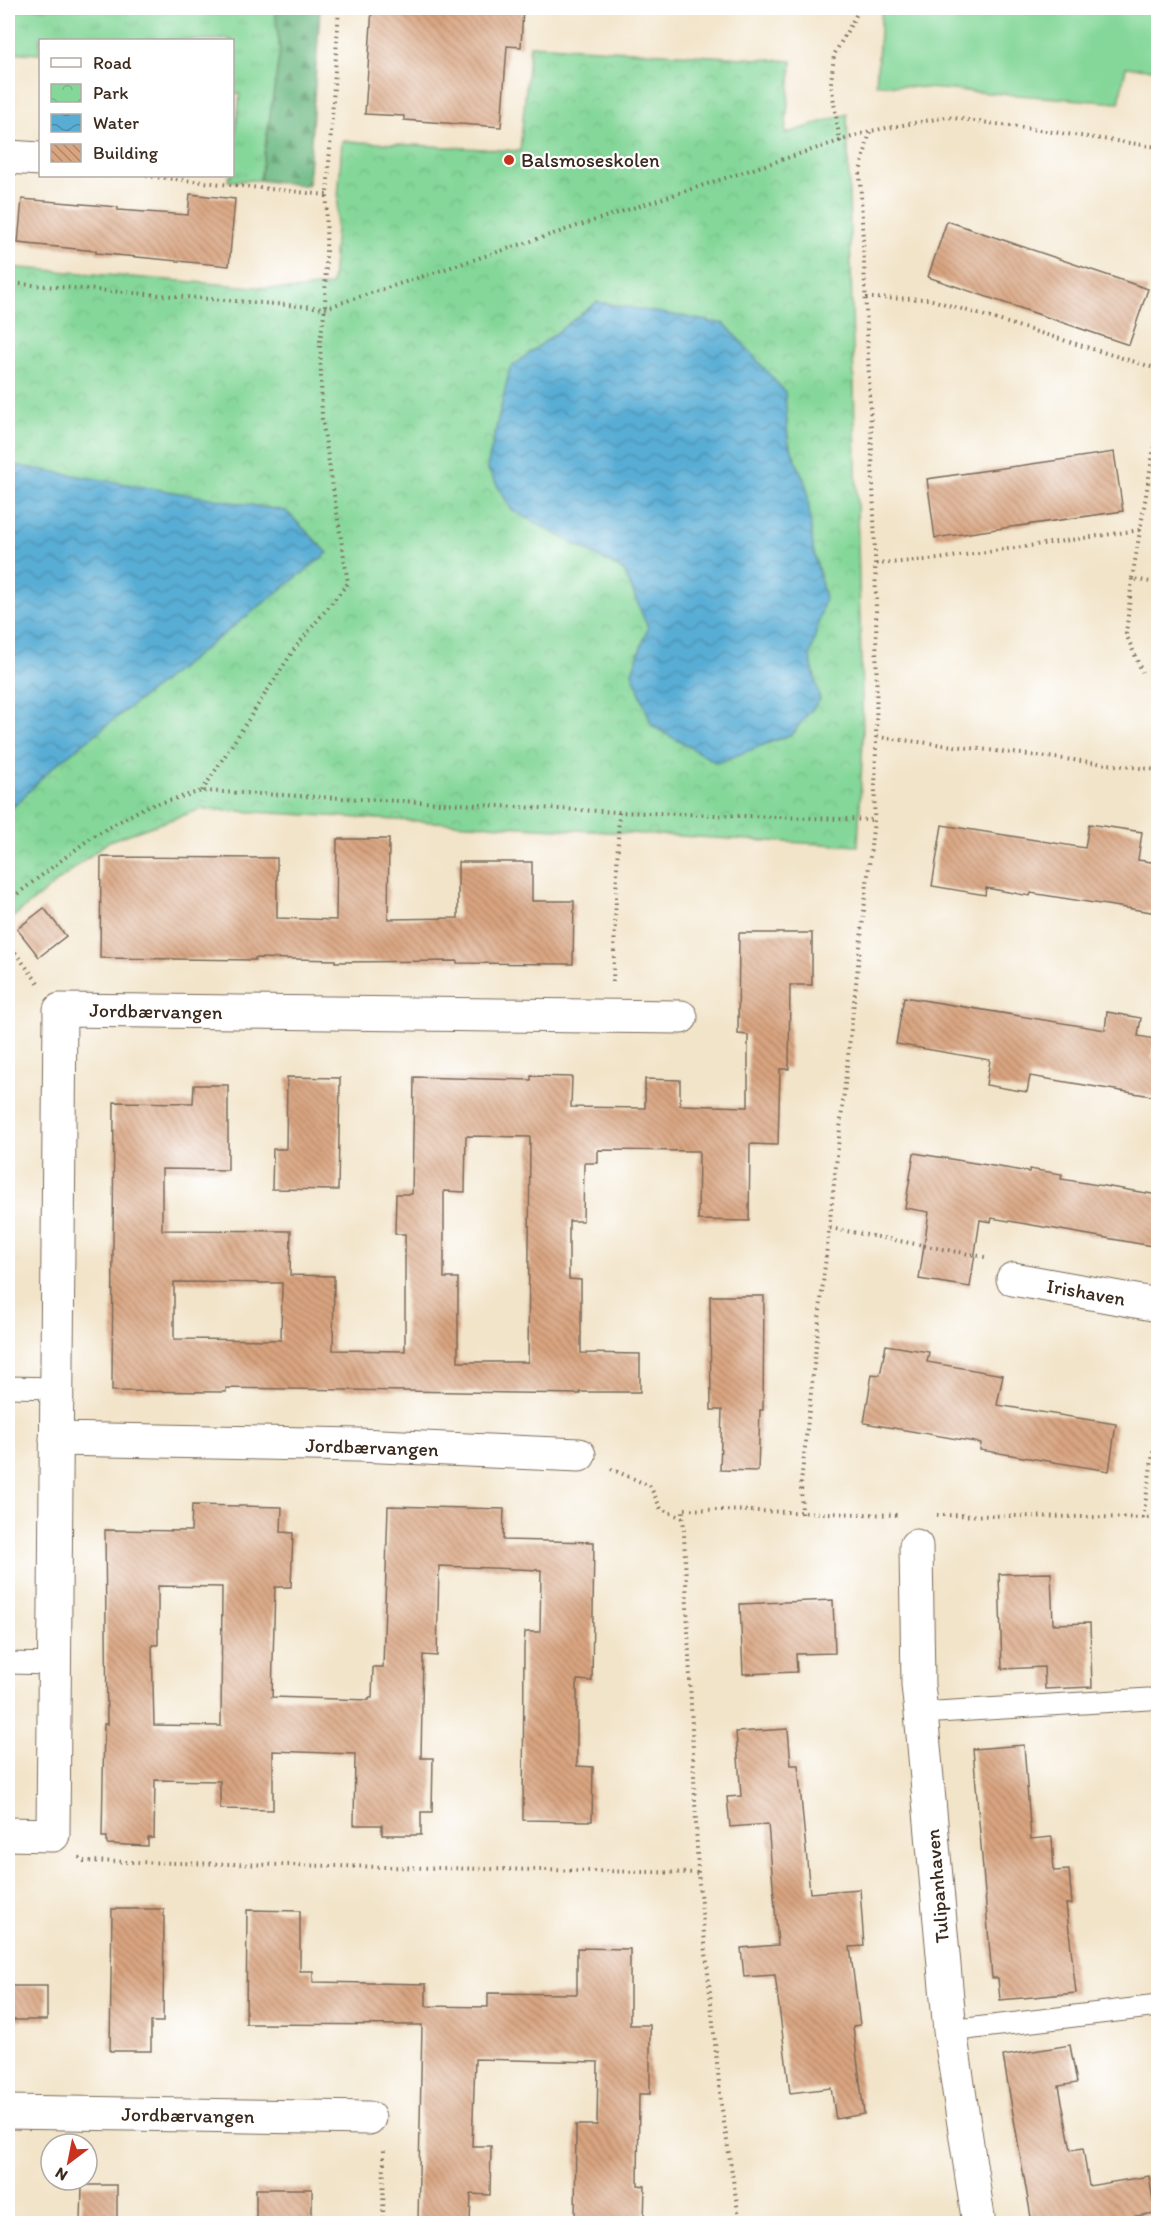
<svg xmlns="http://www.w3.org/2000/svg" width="1166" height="2231" viewBox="0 0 1166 2231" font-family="Itim,sans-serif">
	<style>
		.grass { fill: url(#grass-tufts); stroke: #60805c; stroke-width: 1.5 }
		.forest { fill: url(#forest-firs); stroke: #537150; stroke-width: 1.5 }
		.park { fill: url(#park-crowns); stroke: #60805c; stroke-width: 1.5 }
		.pitch { fill: #84d799; stroke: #60805c; stroke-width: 1.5 }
		.water { fill: url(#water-waves); stroke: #4a6c7a; stroke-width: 1.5 }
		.building { fill: url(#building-back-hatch); fill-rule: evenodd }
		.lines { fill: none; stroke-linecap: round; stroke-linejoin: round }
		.service-casing { stroke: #7b6b5a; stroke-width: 23 }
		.minor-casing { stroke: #7b6b5a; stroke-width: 35 }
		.path { stroke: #7b6b5a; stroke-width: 4; stroke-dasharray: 1.5 4.5; stroke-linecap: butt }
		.service { stroke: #fff; stroke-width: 21 }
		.minor { stroke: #fff; stroke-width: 33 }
		.poi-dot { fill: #c8321e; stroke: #fff; stroke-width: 2 }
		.labels { text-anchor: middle; stroke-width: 4.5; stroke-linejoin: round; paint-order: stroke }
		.poi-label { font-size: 20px; fill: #3b2a1e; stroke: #fff; text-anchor: start }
		.street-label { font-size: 20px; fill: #3b2a1e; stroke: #fff }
	</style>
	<defs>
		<pattern id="grass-tufts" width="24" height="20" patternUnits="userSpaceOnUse" patternTransform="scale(1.5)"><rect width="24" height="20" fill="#84d799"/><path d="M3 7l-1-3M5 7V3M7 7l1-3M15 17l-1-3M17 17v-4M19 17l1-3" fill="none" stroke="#73b983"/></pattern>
		<pattern id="forest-firs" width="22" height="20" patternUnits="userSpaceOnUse" patternTransform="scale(1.5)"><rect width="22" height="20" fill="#6bb881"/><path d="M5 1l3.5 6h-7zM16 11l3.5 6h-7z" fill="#599669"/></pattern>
		<pattern id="park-crowns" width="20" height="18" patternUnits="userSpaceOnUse" patternTransform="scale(1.5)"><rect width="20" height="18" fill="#84d799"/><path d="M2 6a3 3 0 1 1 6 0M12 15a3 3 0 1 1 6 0" fill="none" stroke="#73b983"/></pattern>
		<pattern id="water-waves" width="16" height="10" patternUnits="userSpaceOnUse" patternTransform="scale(1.5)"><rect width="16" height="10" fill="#59add5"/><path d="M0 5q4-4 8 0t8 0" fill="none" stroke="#4b8dac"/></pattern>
		<pattern id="building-back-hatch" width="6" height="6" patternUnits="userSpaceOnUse" patternTransform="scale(1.5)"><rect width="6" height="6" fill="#d9a480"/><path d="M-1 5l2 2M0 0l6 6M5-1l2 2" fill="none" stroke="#b18668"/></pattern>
	</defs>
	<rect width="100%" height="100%" fill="#fff"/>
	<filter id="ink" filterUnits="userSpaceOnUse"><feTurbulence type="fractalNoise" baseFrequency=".0167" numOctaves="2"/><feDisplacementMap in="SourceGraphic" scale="12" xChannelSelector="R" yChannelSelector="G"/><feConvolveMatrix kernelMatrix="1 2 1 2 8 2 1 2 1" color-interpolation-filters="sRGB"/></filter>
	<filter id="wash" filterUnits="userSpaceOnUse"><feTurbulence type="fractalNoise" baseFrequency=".008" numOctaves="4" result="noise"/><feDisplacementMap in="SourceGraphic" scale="24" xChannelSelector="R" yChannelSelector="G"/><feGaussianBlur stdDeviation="1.35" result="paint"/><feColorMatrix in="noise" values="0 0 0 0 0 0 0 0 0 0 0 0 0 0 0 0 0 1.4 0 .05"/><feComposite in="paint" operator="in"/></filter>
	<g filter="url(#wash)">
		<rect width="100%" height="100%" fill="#f2e4c9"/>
		<path class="grass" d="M8 8H275L280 51 260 180 228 181 229 176H232L233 151 240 94 233 93 232 40H40V54L8 52Z"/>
		<path class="forest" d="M275 8H320L308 186 260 180 280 51Z"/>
		<path class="park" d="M530 45 792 61 785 134 847 114 863 738 858 846 201 809 109 841 8 921V267L293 290 332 285 342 141 520 151Z"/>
		<path class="pitch" d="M882 8H1158V70L1126 67 1119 103 876 84Z"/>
		<g class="water">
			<path d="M597 302 725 324 785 392 788 440 807 488 813 548 825 598 810 656 820 699 792 734 717 763 652 726 632 672 648 628 624 571 512 510 487 468 510 368Z"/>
			<path d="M8 464 286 511 328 553 53 767 8 812Z"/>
		</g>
		<g id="blocks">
			<g class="building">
				<path d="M372 8H523L521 47 507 46 501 127 404 120V116L365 114Z"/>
				<path d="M190 194 235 199 229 266 96 253V251L18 243 22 199 118 207V210L188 215Z"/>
				<path d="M947 221 1148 289 1129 345 928 277Z"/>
				<path d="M1114 452 1123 511 935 538 927 479Z"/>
				<path d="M1089 824 1142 832 1138 860 1158 863V913L1031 893 1030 896 986 888 985 895 932 886 942 825 1085 848Z"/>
				<path d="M337 839H389L388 919 458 918V862H532V901H574L573 964 457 963V961L335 962V960L255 958V960L100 958 101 857 277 858V918L336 920Z"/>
				<path d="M44 908 66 936 39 957 17 929Z"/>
				<path d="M739 933H812V985H790L789 1069H780L778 1145 750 1144 749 1221 698 1220 699 1151 598 1150V1163H584L583 1221H569V1279L581 1280V1353L640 1354V1392H580V1394L226 1388V1392L112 1391 114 1102 193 1103 194 1085H228V1170L162 1169V1230L291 1231 290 1275 334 1276 333 1350 405 1351V1234H395L396 1194H412L414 1077 531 1080V1076L572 1077 571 1107 645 1108V1079L680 1080V1105L748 1107V1035L738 1034ZM466 1136 530 1137 528 1362H458V1278H444V1191L465 1192ZM174 1282 282 1283 281 1340 174 1339Z"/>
				<path d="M904 997 1105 1030 1107 1012 1141 1018 1138 1036 1155 1039 1152 1058 1158 1059V1097L1030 1076 1027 1092 986 1085 990 1060 896 1044Z"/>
				<path d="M287 1077 340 1078 338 1190 272 1189 273 1149H286Z"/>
				<path d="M914 1153 1029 1172V1169L1062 1174 1061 1179 1158 1195V1247L992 1218 991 1222 980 1220 970 1287 919 1279 929 1212 905 1208Z"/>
				<path d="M710 1296H764L763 1410H760L758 1471 720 1470 722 1410H711Z"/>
				<path d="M886 1345 929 1352 927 1362 1003 1375 997 1405 1116 1424 1109 1471 980 1450 981 1443 864 1423 872 1374 880 1375Z"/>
				<path d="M192 1505 282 1507 281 1532 293 1533 291 1587H275L272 1697 369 1700V1698H372L373 1667H383L388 1506 504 1509 503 1540 594 1542 592 1681 577 1680V1766L593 1767 592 1821 523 1820 524 1647 525 1632H540L541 1570 439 1566 437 1656 423 1655 421 1758H433L432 1812H421V1835H382V1825H354L355 1754 273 1751V1810L220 1809V1781L155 1780 154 1838H148V1846L107 1844V1837H102L104 1724H107L105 1530 191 1531ZM158 1586 222 1587 221 1726 154 1725 152 1645H158Z"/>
				<path d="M1051 1573 1053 1624 1090 1623 1092 1687 1045 1689 1044 1667 1002 1669 999 1574Z"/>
				<path d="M833 1600 835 1653 796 1654 797 1672 743 1674 740 1604Z"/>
				<path d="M788 1729 791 1765H798L810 1893 860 1889 864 1946 850 1947 860 2025 853 2026 864 2114 836 2119 831 2088 790 2093 775 1975 744 1977 741 1948 778 1945 768 1824 730 1827 727 1797 741 1796 736 1732Z"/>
				<path d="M1024 1745 1031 1839 1052 1837 1054 1871 1069 1870 1072 1904H1066L1076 1993 1000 2000 998 1978H992L973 1749Z"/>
				<path d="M112 1909H164L163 2022H151V2051H110Z"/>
				<path d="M247 1910 300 1911V1971H313V1982L426 1984V2006L488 2007V1993L577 1994V1948L630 1949V2025H650V2094H639L638 2185 645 2186 644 2223H575L576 2125H597L598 2062 475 2059 472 2146H491L490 2195 471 2194 470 2223H418L422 2025 246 2024Z"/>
				<rect x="8" y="1986" width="39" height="34"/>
				<path d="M1070 2045 1077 2083 1059 2086 1071 2150 1083 2148 1089 2186 1149 2176 1155 2213 1095 2223H1032L1003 2056Z"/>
				<path d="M82 2185H117V2223H81Z"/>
				<rect x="256" y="2189" width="56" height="34"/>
			</g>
		</g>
	</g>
	<g filter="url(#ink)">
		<use href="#blocks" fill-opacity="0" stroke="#7b6b5a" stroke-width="1.5"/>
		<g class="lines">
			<g class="service-casing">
				<g id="service">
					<path d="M8 1387 57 1388"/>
					<path d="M8 1663 54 1664"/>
					<path d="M921 1713 1149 1699"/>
					<path d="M950 2031 1158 2006"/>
				</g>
			</g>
			<g class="minor-casing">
				<g id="minor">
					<path d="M8 157 40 159"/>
					<path d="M1013 1279 1158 1305"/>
					<path d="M56 1439 359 1445 579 1455"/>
					<path d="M916 1546 918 1685 921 1713 950 2031 979 2224"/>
					<path d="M8 1834 53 1835 60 1010 681 1017"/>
					<path d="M8 2112 369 2118"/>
				</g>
			</g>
			<g class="path">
				<path d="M840 142 831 83 834 55 860 8"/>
				<path d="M146 176 327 195"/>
				<path d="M8 283 325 308 870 131 947 117 1158 147"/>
				<path d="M866 298 929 299 1158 369"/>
				<path d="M1158 423 1132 579 1158 583"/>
				<path d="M876 564 938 559 1140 530"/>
				<path d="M1132 579 1126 634 1142 672"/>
				<path d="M877 737 1158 770"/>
				<path d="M202 791 295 648 348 583 322 419 320 341 325 308 327 195 339 8"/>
				<path d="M8 901 92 837 145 807 202 791 619 812 874 820"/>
				<path d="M8 943 39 984"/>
				<path d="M613 982 619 812"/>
				<path d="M830 1228 985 1257"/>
				<path d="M611 1469 650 1486 661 1509 683 1518"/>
				<path d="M802 1514 801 1483 874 820C882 604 869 388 860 172L870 131"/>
				<path d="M937 1515 1158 1518"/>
				<path d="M1143 1518 1158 1421"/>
				<path d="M79 1857 84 1861 127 1862 698 1873"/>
				<path d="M383 2224 384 2149"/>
				<path d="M740 2224 721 2103 698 1873 683 1509 897 1515"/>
			</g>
			<use href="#service" class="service"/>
			<use href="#minor" class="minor"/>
		</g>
	</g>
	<circle class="poi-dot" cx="509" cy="160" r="6"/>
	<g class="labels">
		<g class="poi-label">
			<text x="521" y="167">Balsmoseskolen</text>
		</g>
		<g class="street-label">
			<text transform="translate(156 1011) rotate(1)" y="7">Jordbærvangen</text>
			<text transform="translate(1086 1292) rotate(10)" y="7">Irishaven</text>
			<text transform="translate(372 1447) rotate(2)" y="7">Jordbærvangen</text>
			<text transform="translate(937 1886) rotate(-95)" y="7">Tulipanhaven</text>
			<text transform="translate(188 2115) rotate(1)" y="7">Jordbærvangen</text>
		</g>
	</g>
	<rect width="1166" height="2231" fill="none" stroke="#fff" stroke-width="30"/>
	<rect x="39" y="39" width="195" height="138" fill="#ffffff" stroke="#b1aaa5" stroke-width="1.5"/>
	<rect x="51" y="58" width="30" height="9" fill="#ffffff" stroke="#b1aaa5" stroke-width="1.5"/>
	<text x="93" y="69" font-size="18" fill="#3b2a1e">Road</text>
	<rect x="51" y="84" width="30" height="18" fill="url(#park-crowns)" stroke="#b1aaa5" stroke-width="1.5"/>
	<text x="93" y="99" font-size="18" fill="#3b2a1e">Park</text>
	<rect x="51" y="114" width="30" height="18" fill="url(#water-waves)" stroke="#b1aaa5" stroke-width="1.5"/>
	<text x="93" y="129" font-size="18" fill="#3b2a1e">Water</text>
	<rect x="51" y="144" width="30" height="18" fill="url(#building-back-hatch)" stroke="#b1aaa5" stroke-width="1.5"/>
	<text x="93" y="159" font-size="18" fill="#3b2a1e">Building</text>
	<g transform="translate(69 2162) rotate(212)"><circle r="28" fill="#ffffff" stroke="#b1aaa5" stroke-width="1.5"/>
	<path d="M0-4.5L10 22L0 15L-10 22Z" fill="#c8321e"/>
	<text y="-9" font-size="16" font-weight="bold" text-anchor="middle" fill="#3b2a1e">N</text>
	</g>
</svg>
